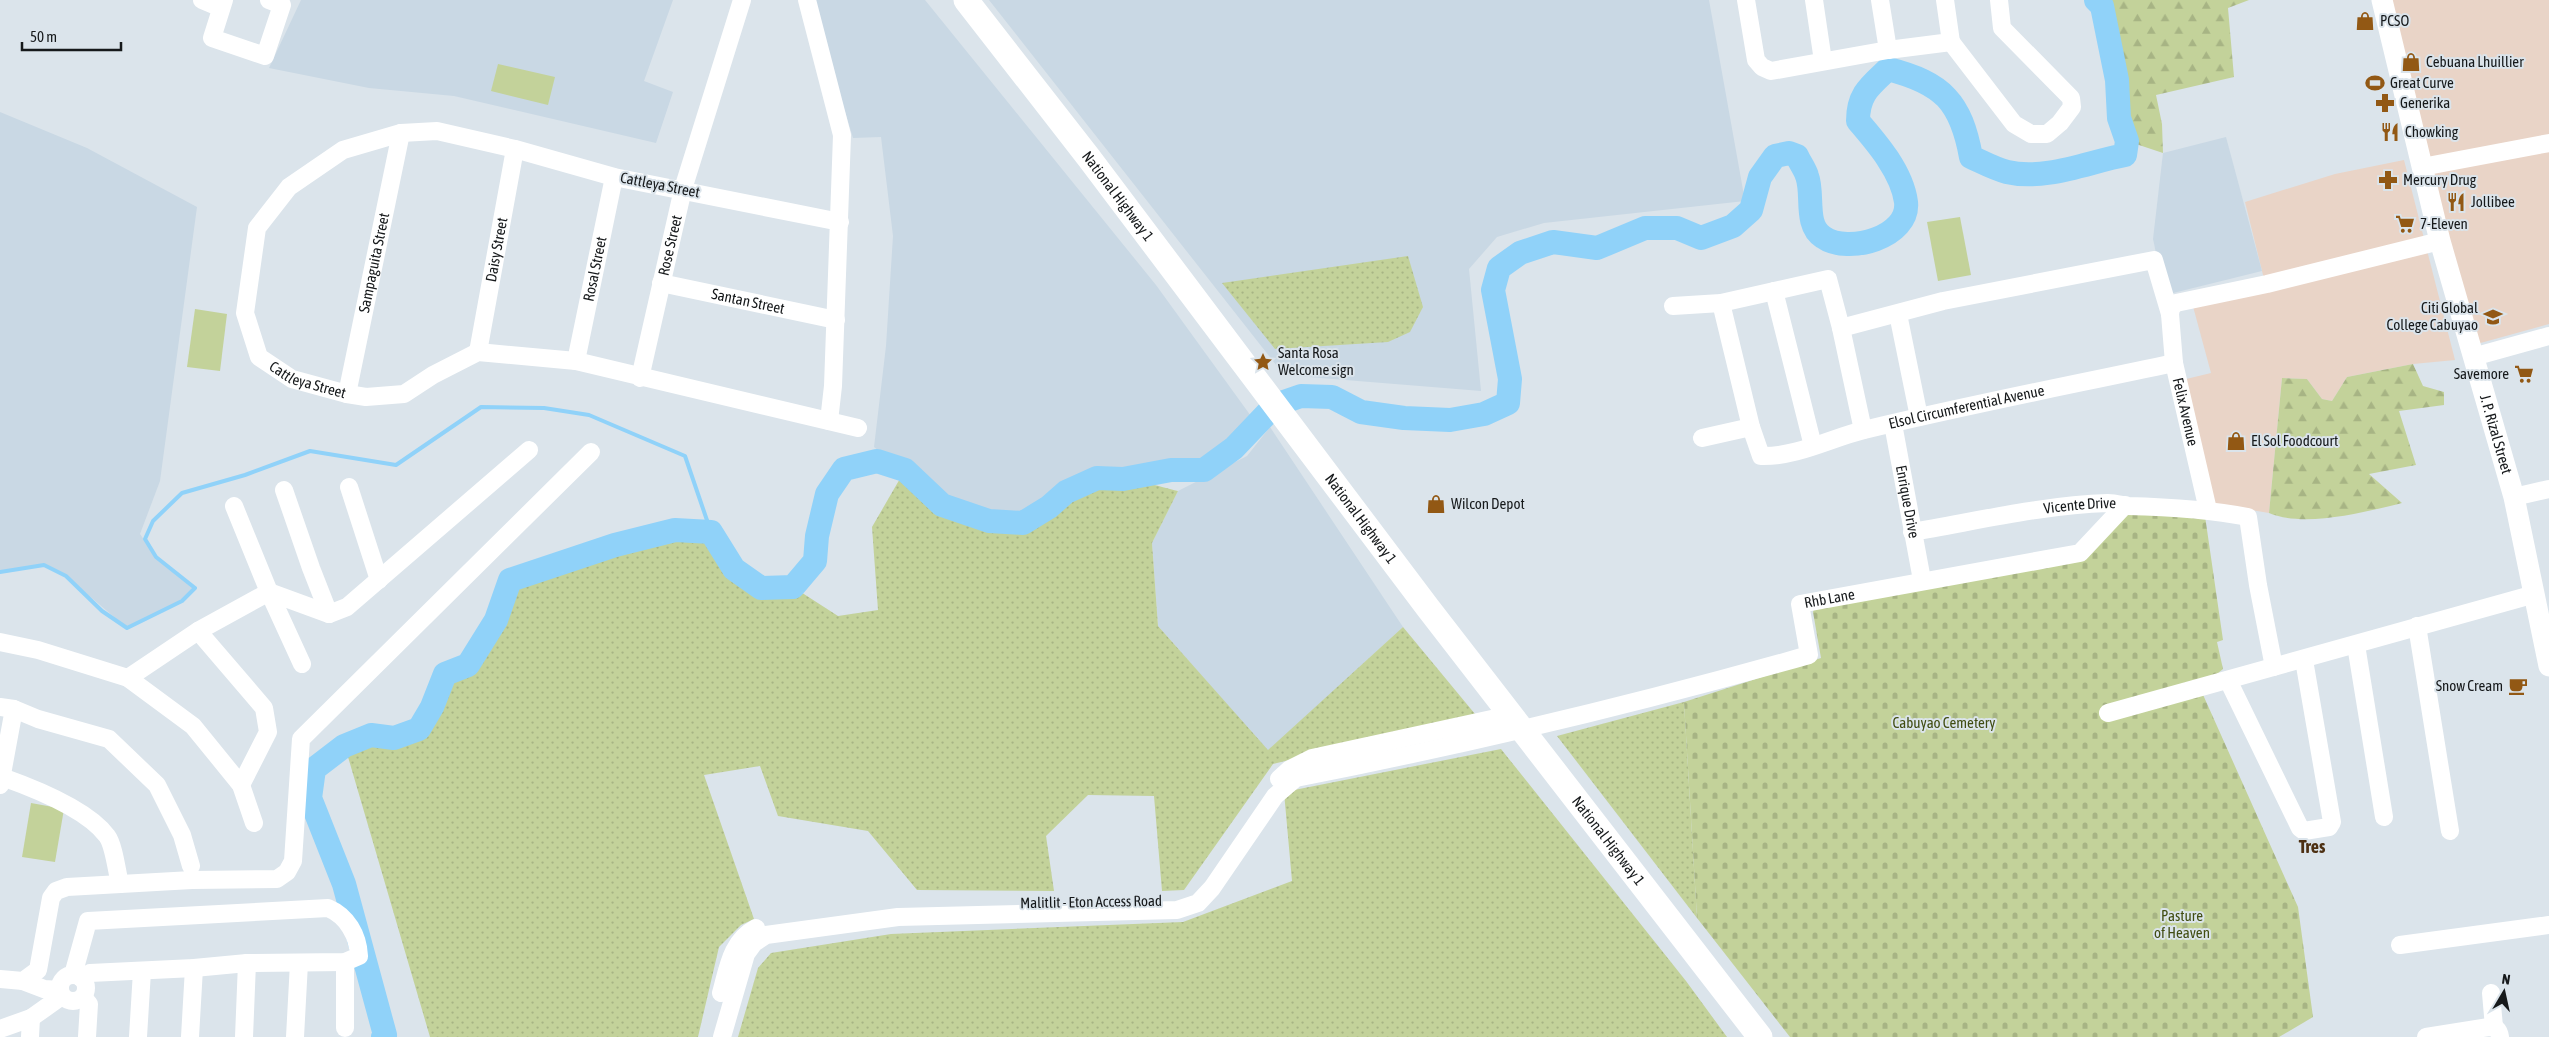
<svg xmlns="http://www.w3.org/2000/svg" width="2549" height="1037" viewBox="0 0 2549 1037" font-family="'Asap Condensed',sans-serif">
	<style>
		.commercial { fill: #e9d4c7 }
		.built { fill: #c9d8e4 }
		.grass { fill: url(#grass-dots) }
		.forest { fill: url(#forest-firs) }
		.cemetery { fill: url(#cemetery-stones) }
		.pitch { fill: #c3d29a }
		.lines { fill: none; stroke-linecap: round; stroke-linejoin: round }
		.stream { stroke: #90d2f9; stroke-width: 4 }
		.river { stroke: #90d2f9; stroke-width: 24 }
		.minor { stroke: #fff; stroke-width: 18 }
		.major { stroke: #fff; stroke-width: 21 }
		.highway { stroke: #fff; stroke-width: 25 }
		.labels { text-anchor: middle; stroke-width: 4; stroke-linejoin: round; paint-order: stroke }
		.poi-label { font-size: 15px; fill: #16191b; stroke: #dbe4eb; text-anchor: start }
		.street-label { font-size: 15px; fill: #16191b; stroke: #dbe4eb }
		.park-label { font-size: 15px; fill: #414d12; stroke: #dbe4eb }
		.quarter-label { font-size: 18px; font-weight: bold; fill: #4d3013; stroke: #dbe4eb }
	</style>
	<defs>
		<pattern id="grass-dots" width="8" height="8" patternUnits="userSpaceOnUse" patternTransform="scale(1.25)"><rect width="8" height="8" fill="#c3d29a"/><path d="M2 2h.1M6 6h.1" fill="none" stroke="#a7b484" stroke-width="1.8" stroke-linecap="round"/></pattern>
		<pattern id="forest-firs" width="22" height="20" patternUnits="userSpaceOnUse" patternTransform="scale(1.25)"><rect width="22" height="20" fill="#c3d29a"/><path d="M5 1l3.5 6h-7zM16 11l3.5 6h-7z" fill="#a7b484"/></pattern>
		<pattern id="cemetery-stones" width="16" height="16" patternUnits="userSpaceOnUse" patternTransform="scale(1.25)"><rect width="16" height="16" fill="#c3d29a"/><path d="M2 7V4a2 2 0 0 1 4 0v3zM10 15v-3a2 2 0 0 1 4 0v3z" fill="#a7b484"/></pattern>
	</defs>
	<rect width="100%" height="100%" fill="#dbe4eb"/>
	<g class="commercial">
		<path d="M2382 0H2549V324L2466 347Z"/>
		<path d="M2404 160 2455 360 2413 364 2347 377 2332 401 2322 399 2307 379 2282 378 2269 513 2209 503 2182 380 2211 373 2191 299 2265 283 2245 202 2335 174Z"/>
	</g>
	<g class="built">
		<path d="M301 0H673L644 81 673 92 656 143 454 96 369 88 269 68Z"/>
		<path d="M811 0H925L1156 285 1256 423 1234 448 1204 470H1171L1123 479 1097 478 1066 492 1049 507 1023 523 989 521 942 505 905 471 874 447 886 346 893 236 881 137 853 138Z"/>
		<path d="M989 0H1709L1745 201 1544 223 1497 237 1469 269 1481 391 1284 375Z"/>
		<path d="M0 112 87 148 197 207 160 481 140 534 156 557 195 588 182 601 127 628 66 576 44 565 0 572Z"/>
		<path d="M2226 137 2262 271 2165 295 2153 239 2163 153Z"/>
		<path d="M1270 427 1403 627 1268 751 1158 626 1152 543 1178 491 1247 456Z"/>
	</g>
	<g class="grass">
		<path d="M1408 256 1423 307 1410 332 1388 342 1275 349 1222 283Z"/>
		<path d="M905 470C917 482 928 494 941 504 954 514 1010 528 1025 522 1051 510 1068 487 1096 479 1117 473 1157 486 1178 491L1152 543 1158 626 1268 750 1403 627 1475 714 1273 764 1184 890 1162 891 1154 796 1088 795 1046 836 1054 891 917 890 868 831 778 816 760 766 704 775 754 919 741 925 719 947 698 1037H430L346 750 371 735 394 738 419 729 432 707 445 674 468 665 496 620 510 580 615 545 675 530 711 532 734 569 761 588 793 587 838 616 878 610 872 527Z"/>
		<path d="M1684 702 1697 918 1557 736Z"/>
		<path d="M1501 749 1686 981 1727 1037H738L758 968 771 953 891 934 1183 922 1292 881 1284 792Z"/>
	</g>
	<g class="forest">
		<path d="M2096 0H2249L2228 8 2234 77 2156 95 2162 124 2163 153 2127 141 2119 118 2117 80 2110 43 2102 6Z"/>
		<path d="M2413 364 2423 386 2444 392V405L2399 411 2416 465 2369 474 2402 503C2365 512 2305 528 2269 513L2282 378 2307 379 2322 399 2332 401 2347 377Z"/>
	</g>
	<path class="cemetery" d="M2126 513 2205 516 2223 640 2217 642 2223 669 2200 688 2298 907 2313 1017 2279 1037H1790L1697 918 1684 702 1821 658 1813 612 1815 606 2088 557Z"/>
	<g class="pitch">
		<path d="M498 64 555 77 548 105 491 91Z"/>
		<path d="M1960 217 1971 275 1938 281 1927 222Z"/>
		<path d="M195 309 227 314 220 371 187 367Z"/>
		<path d="M31 803 64 809 55 862 22 857Z"/>
	</g>
	<g class="lines">
		<path class="stream" d="M0 572 44 565 66 576 102 611 127 628 182 601 195 588 156 557 145 539 153 521 182 493 245 475 310 451 396 465 481 407 544 408 589 415 685 456 711 532"/>
		<path class="river" d="M383 1037 385 1035 344 884 310 798 314 769 344 746 371 735 394 738 419 729 432 707 445 674 468 665 496 620 510 580 615 545 675 530 711 532 734 569 761 588 793 587 815 561 817 536 827 494 844 469 877 461 905 470 942 505 989 521 1023 523 1049 507 1066 492 1097 478 1123 479 1171 470H1204L1234 448 1275 405 1301 396 1332 397 1361 412 1404 418 1450 420 1484 414 1508 403 1510 379 1493 290 1499 268 1520 253 1553 242 1597 248 1645 228H1677L1701 238 1733 226 1751 210 1760 177 1775 156 1789 153 1797 156C1800 163 1805 169 1807 176 1814 194 1804 225 1823 237 1848 255 1910 237 1906 202 1902 172 1877 143 1858 121 1858 94 1870 86 1888 69 1943 83 1961 102 1971 157 1982 162 1995 169 2007 172 2045 181 2088 162 2125 155L2127 141 2119 118 2117 80 2102 6 2096 0"/>
		<g class="minor">
			<path d="M202 0 221 8"/>
			<path d="M224 0 212 38 265 56 282 5 269 0"/>
			<path d="M807 0 842 135 833 386 829 421"/>
			<path d="M1746 0 1756 60 1762 67 1771 71 1888 50 1951 42 1945 0"/>
			<path d="M1814 0 1823 61"/>
			<path d="M1880 0 1888 50"/>
			<path d="M1951 42 2014 124 2031 134H2047L2060 123 2072 107 2071 98 2002 28 1999 0"/>
			<path d="M2422 167 2549 143"/>
			<path id="s1" d="M840 222 614 177 515 149 437 131 401 133 343 150 289 187 257 228 245 313 259 357 292 379 347 394 366 397 404 394 433 375 478 352 576 361 858 428"/>
			<path id="s2" d="M661 283 836 320"/>
			<path d="M1774 291 1813 446"/>
			<path id="s3" d="M1721 303 1751 427 1761 456C1797 457 1831 438 1864 430 1967 405 2071 385 2174 363"/>
			<path d="M1673 306 1721 303 1828 279 1841 328 1863 430"/>
			<path d="M1898 314 1919 417"/>
			<path d="M2170 314 2171 308 2176 303 2267 284 2440 241"/>
			<path id="s4" d="M1841 328 1943 301 2154 260 2170 314 2174 363 2208 510"/>
			<path id="s5" d="M478 352 515 149"/>
			<path d="M2473 357 2549 336"/>
			<path id="s6" d="M576 361 614 177"/>
			<path id="s7" d="M640 378 683 189 742 0"/>
			<path id="s8" d="M347 394 401 133"/>
			<path id="s9" d="M1893 424 1922 580"/>
			<path d="M1702 438 1751 427"/>
			<path d="M349 487 379 580"/>
			<path d="M284 490 311 568 329 614"/>
			<path d="M2514 497 2549 489"/>
			<path d="M234 506 269 592 302 664"/>
			<path id="s10" d="M1912 532C1977 521 2043 505 2108 503 2115 503 2121 505 2127 506 2168 507 2207 509 2248 517L2258 585 2274 667"/>
			<path d="M2417 626 2450 831"/>
			<path d="M198 631 264 708 268 732 241 785"/>
			<path d="M0 642 38 650 128 678 193 726 241 785 254 823"/>
			<path d="M2356 645 2384 817"/>
			<path d="M128 678 198 631 269 592 329 614 347 607 529 450"/>
			<path d="M2228 680 2300 828 2304 831 2329 827 2332 822 2304 660"/>
			<path d="M0 707 14 709 38 719 109 739 157 785 182 835 191 866"/>
			<path d="M2108 713 2535 594"/>
			<path d="M2 777C33 788 87 809 107 836 114 845 117 873 120 884"/>
			<path d="M1279 779 1290 769 1312 758 1510 715"/>
			<path d="M0 785 14 709"/>
			<path d="M2400 945 2549 925"/>
			<circle cx="73" cy="988" r="13"/>
			<path d="M73 975 88 921 328 908C347 916 358 935 359 956L345 962 247 963 194 968 90 973 81 978"/>
			<path d="M0 979 23 981 38 970 51 898 56 891 67 887 192 880 277 879 287 872 293 861 301 739 591 452"/>
			<path d="M23 981 44 989 60 990"/>
			<path d="M721 993C728 968 731 941 756 928"/>
			<path d="M2491 993 2494 1027"/>
			<path d="M83 997 89 1004 87 1037"/>
			<path d="M345 1028V962"/>
			<path d="M0 1029 31 1018 62 996"/>
			<path d="M30 1037 31 1018"/>
			<path d="M138 1037 142 971"/>
			<path d="M190 1037 194 968"/>
			<path d="M244 1037 247 963"/>
			<path d="M295 1037 299 963"/>
			<path id="s11" d="M722 1037 746 954 754 943 766 935 898 917 1177 910 1198 903 1212 888 1275 796 1296 778C1469 744 1640 703 1809 655L1800 604 2080 553 2125 505"/>
			<path d="M2426 1037 2489 1027C2496 1027 2499 1030 2500 1037"/>
		</g>
		<path class="major" id="s12" d="M2382 0 2440 241 2514 497 2549 666"/>
		<path class="highway" id="s13" d="M966 0 1089 158 1428 608 1760 1037"/>
	</g>
	<defs>
		<g id="shop-bare" transform="scale(1.5)"><path d="M-5-2.5h2.3a2.7 3.5 0 0 1 5.4 0H5L5.5 6h-11ZM-1.5-2.5h3a1.5 2.3 0 0 0-3 0Z" fill="#925814" stroke="#dbe4eb" stroke-width="2.5" paint-order="stroke"/></g>
		<g id="stadium-bare" transform="scale(1.5)"><path d="M0-5a6.5 5 0 1 0 0 10a6.5 5 0 1 0 0-10ZM-3.5-1.8h7v3.6h-7Z" fill="#925814" stroke="#dbe4eb" stroke-width="2.5" paint-order="stroke"/></g>
		<g id="pharmacy-bare" transform="scale(1.5)"><path d="M-2-6h4v4h4v4h-4v4h-4v-4h-4v-4h4Z" fill="#925814" stroke="#dbe4eb" stroke-width="2.5" paint-order="stroke"/></g>
		<g id="restaurant-bare" transform="scale(1.5)"><path d="M-5-6h1v4h1v-4h1v4h1v-4h1v5L-1.5 .5V6h-2V.5L-5-1ZM5-6V6H3V1.5H1.5Q1.5-4 5-6Z" fill="#925814" stroke="#dbe4eb" stroke-width="2.5" paint-order="stroke"/></g>
		<g id="supermarket-bare" transform="scale(1.5)"><path d="M-6-5.5h2.5l.6 2H6L4.5 2H-2.5L-4.4-4H-6ZM-1.5 3.2a1.3 1.3 0 1 0 .1 0ZM3 3.2a1.3 1.3 0 1 0 .1 0Z" fill="#925814" stroke="#dbe4eb" stroke-width="2.5" paint-order="stroke"/></g>
		<g id="university-bare" transform="scale(1.5)"><path d="M0-5L7-2L0 1L-7-2ZM-4 1L0 2.5L4 1V4Q0 6-4 4Z" fill="#925814" stroke="#dbe4eb" stroke-width="2.5" paint-order="stroke"/></g>
		<g id="sight-bare" transform="scale(1.5)"><path d="M0-6L1.8-2.2L6-1.7L2.9 1.2L3.7 5.4L0 3.3L-3.7 5.4L-2.9 1.2L-6-1.7L-1.8-2.2Z" fill="#925814" stroke="#dbe4eb" stroke-width="2.5" paint-order="stroke"/></g>
		<g id="cafe-bare" transform="scale(1.5)"><path d="M-5.5-4.5H6V0H3Q3 3.5 0 3.5H-2.5Q-5.5 3.5-5.5 0ZM3-3.2v2h1.7v-2ZM-6 4.5H4V6H-6Z" fill="#925814" stroke="#dbe4eb" stroke-width="2.5" paint-order="stroke"/></g>
	</defs>
	<g fill-rule="evenodd">
		<use href="#shop-bare" x="2365" y="21"/>
		<use href="#shop-bare" x="2411" y="62"/>
		<use href="#stadium-bare" x="2375" y="83"/>
		<use href="#pharmacy-bare" x="2385" y="103"/>
		<use href="#restaurant-bare" x="2390" y="132"/>
		<use href="#pharmacy-bare" x="2388" y="180"/>
		<use href="#restaurant-bare" x="2456" y="202"/>
		<use href="#supermarket-bare" x="2405" y="224"/>
		<use href="#university-bare" x="2493" y="317"/>
		<use href="#sight-bare" x="1263" y="362"/>
		<use href="#supermarket-bare" x="2524" y="374"/>
		<use href="#shop-bare" x="2236" y="441"/>
		<use href="#shop-bare" x="1436" y="504"/>
		<use href="#cafe-bare" x="2518" y="686"/>
	</g>
	<g class="labels">
		<g class="poi-label">
			<text x="2380" y="26">PCSO</text>
			<text x="2426" y="67">Cebuana Lhuillier</text>
			<text x="2390" y="88">Great Curve</text>
			<text x="2400" y="108">Generika</text>
			<text x="2405" y="137">Chowking</text>
			<text x="2403" y="185">Mercury Drug</text>
			<text x="2471" y="207">Jollibee</text>
			<text x="2420" y="229">7-Eleven</text>
			<text x="2478" y="313" text-anchor="end">Citi Global<tspan x="2478" dy="17">College Cabuyao</tspan></text>
			<text x="1278" y="358">Santa Rosa<tspan x="1278" dy="17">Welcome sign</tspan></text>
			<text x="2509" y="379" text-anchor="end">Savemore</text>
			<text x="2251" y="446">El Sol Foodcourt</text>
			<text x="1451" y="509">Wilcon Depot</text>
			<text x="2503" y="691" text-anchor="end">Snow Cream</text>
		</g>
		<g class="street-label">
			<text transform="translate(660 185) rotate(11)" y="5">Cattleya Street</text>
			<text dy="5" stroke="none"><textPath href="#s13" startOffset="248">National Highway 1</textPath></text>
			<text dy="5" stroke="none"><textPath href="#s7" startOffset="136">Rose Street</textPath></text>
			<text dy="5" stroke="none"><textPath href="#s5" startOffset="104">Daisy Street</textPath></text>
			<text dy="5" stroke="none"><textPath href="#s8" startOffset="134">Sampaguita Street</textPath></text>
			<text dy="5" stroke="none"><textPath href="#s6" startOffset="94">Rosal Street</textPath></text>
			<text dy="5" stroke="none"><textPath href="#s2" startOffset="89">Santan Street</textPath></text>
			<text dy="5" stroke="none"><textPath href="#s1" startOffset="814">Cattleya Street</textPath></text>
			<text dy="5" stroke="none"><textPath href="#s3" startOffset="370">Elsol Circumferential Avenue</textPath></text>
			<text dy="5" stroke="none"><textPath href="#s4" startOffset="476">Felix Avenue</textPath></text>
			<text dy="5" stroke="none"><textPath href="#s12" startOffset="449">J. P. Rizal Street</textPath></text>
			<text dy="5" stroke="none"><textPath href="#s9" startOffset="79">Enrique Drive</textPath></text>
			<text dy="5" stroke="none"><textPath href="#s10" startOffset="170">Vicente Drive</textPath></text>
			<text dy="5" stroke="none"><textPath href="#s13" startOffset="652">National Highway 1</textPath></text>
			<text dy="5" stroke="none"><textPath href="#s11" startOffset="1318">Rhb Lane</textPath></text>
			<text dy="5" stroke="none"><textPath href="#s13" startOffset="1058">National Highway 1</textPath></text>
			<text transform="translate(1091 902) rotate(-1)" y="5">Malitlit - Eton Access Road</text>
		</g>
		<g class="park-label">
			<text x="1944" y="728">Cabuyao Cemetery</text>
			<text x="2182" y="921">Pasture<tspan x="2182" dy="17">of Heaven</tspan></text>
		</g>
		<g class="quarter-label">
			<text x="2312" y="853">Tres</text>
		</g>
	</g>
	<g transform="translate(2504 992) rotate(9)" stroke="#dbe4eb" stroke-width="4" paint-order="stroke">
	<path d="M0-4L9 19L0 12L-9 19Z" fill="#16191b"/>
	<text y="-8" font-size="14" font-weight="bold" text-anchor="middle" fill="#16191b">N</text>
	</g>
	<path d="M22 42v8h99v-8" fill="none" stroke="#16191b" stroke-width="2.5"/>
	<text x="30" y="42" font-size="15" fill="#16191b" stroke="#dbe4eb" stroke-width="4" paint-order="stroke">50 m</text>
</svg>
